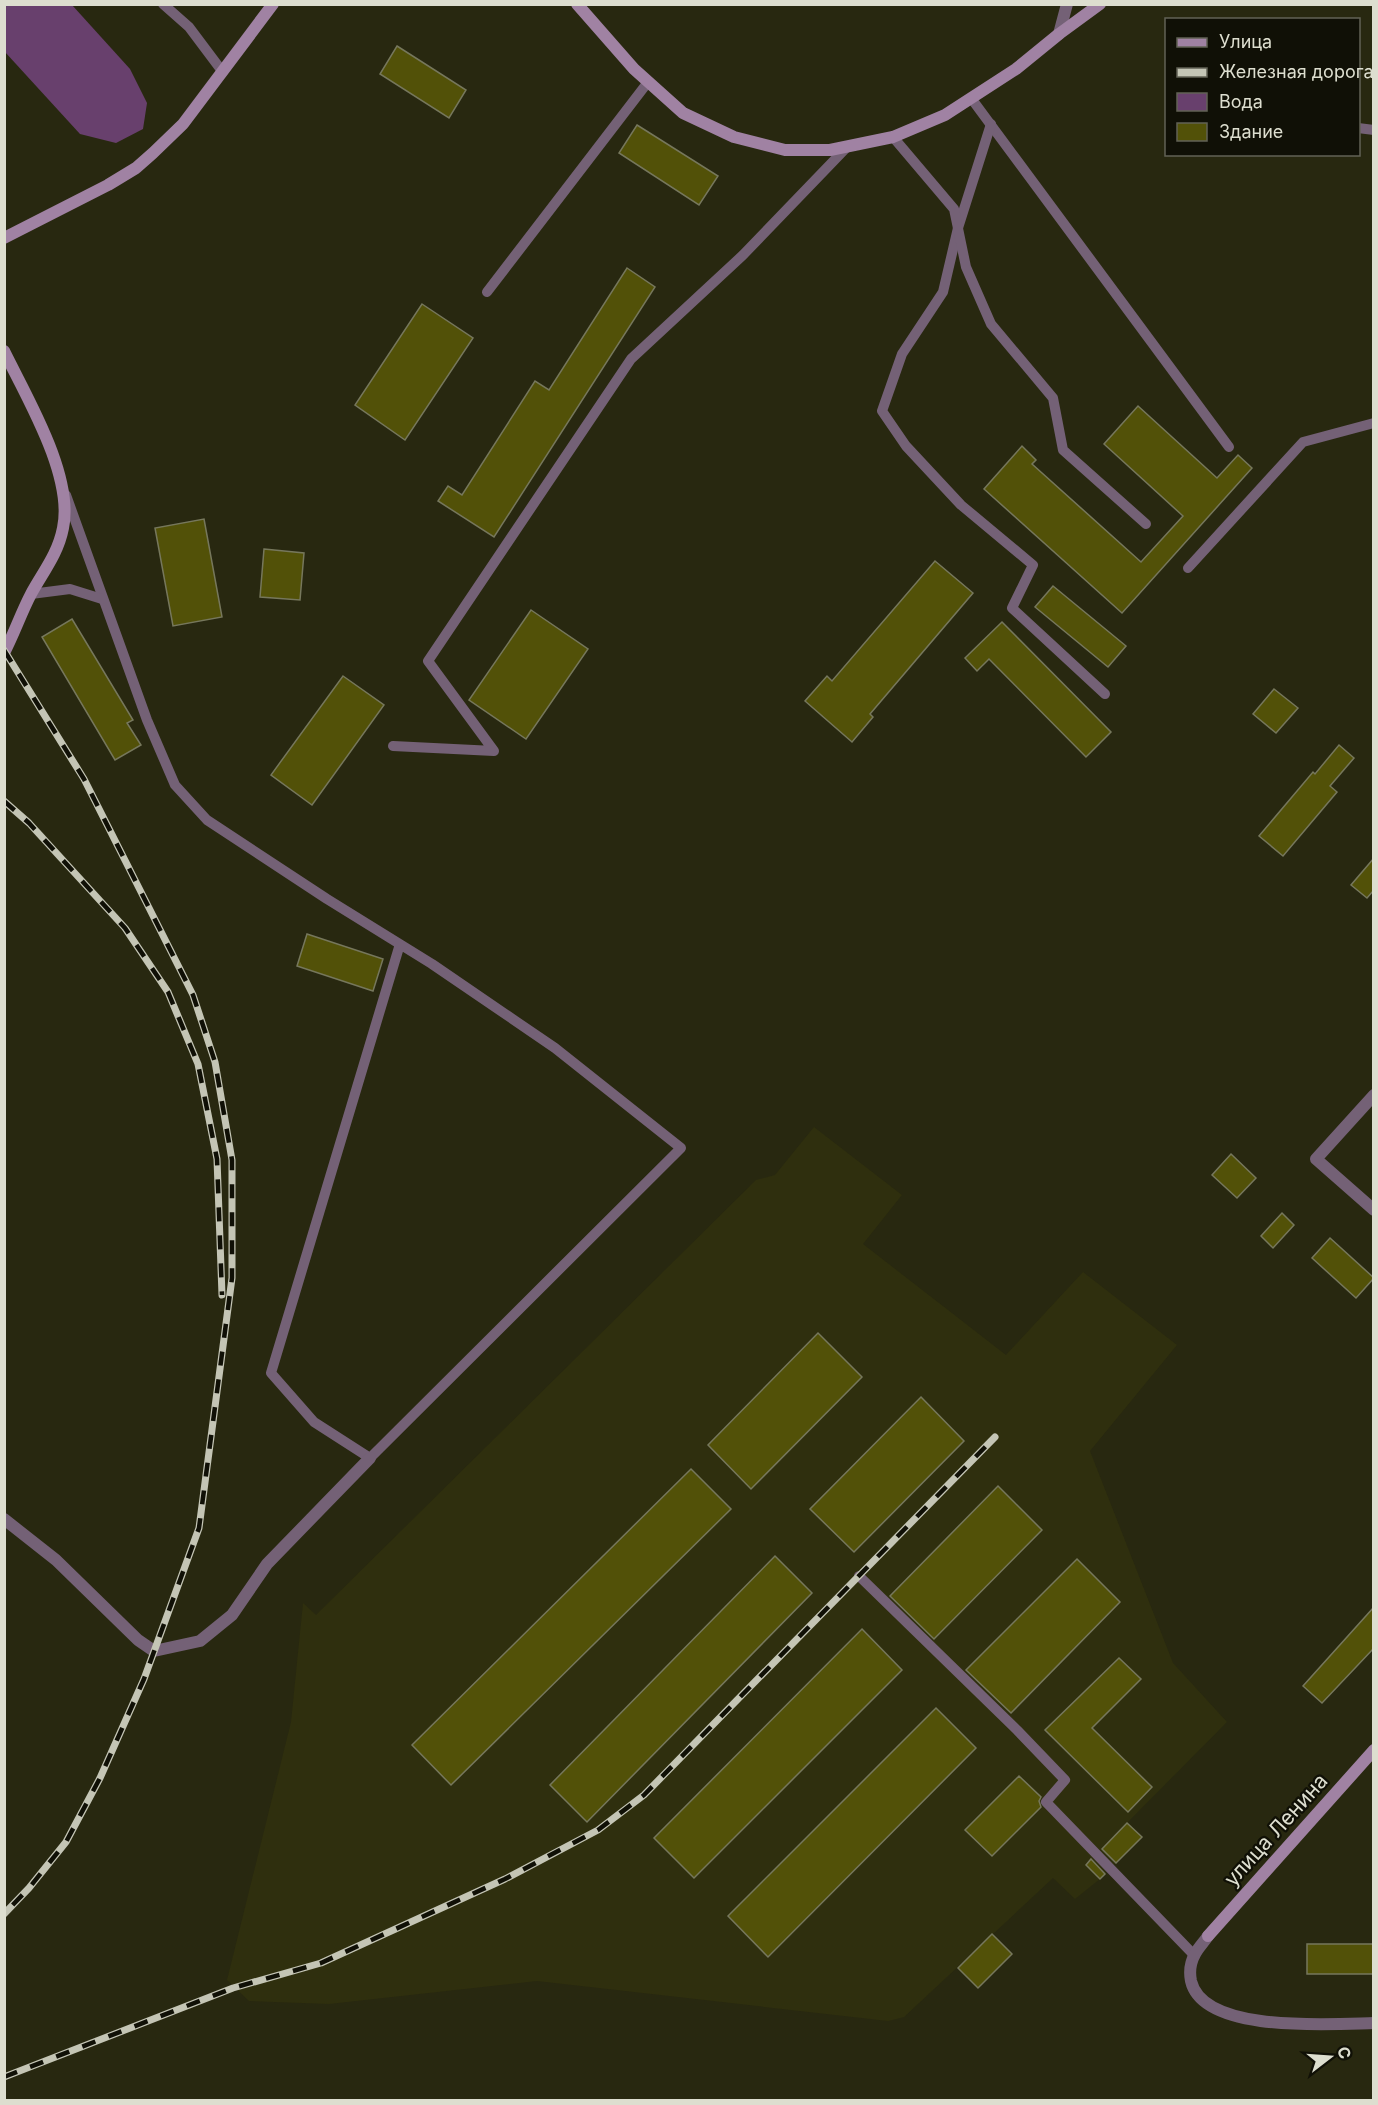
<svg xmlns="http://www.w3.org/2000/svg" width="1378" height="2105" viewBox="0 0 1378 2105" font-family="Inter,sans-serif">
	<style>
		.built { fill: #2f2f0e }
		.water { fill: #68406d }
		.building { fill: #525108; stroke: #76775c; stroke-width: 1.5 }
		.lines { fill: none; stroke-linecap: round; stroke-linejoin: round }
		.lane { stroke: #746176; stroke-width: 10 }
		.street { stroke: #746176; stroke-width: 12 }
		.secondary { stroke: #a082a3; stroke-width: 12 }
		.rail-casing { stroke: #c4c5b5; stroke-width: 7 }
		.rail { stroke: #101006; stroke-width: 4.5; stroke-dasharray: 14; stroke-linecap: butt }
		.labels { text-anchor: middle; stroke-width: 4.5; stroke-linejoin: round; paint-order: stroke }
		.street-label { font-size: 21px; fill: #dddecf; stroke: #101006 }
	</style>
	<rect width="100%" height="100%" fill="#282810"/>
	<path class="built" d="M814 1127 902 1195 863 1244 1006 1355 1083 1272 1177 1345 1090 1451 1173 1663 1227 1722 1128 1822 1142 1837 1100 1879 1075 1899 1053 1878 904 2017 888 2021 537 1981 329 2004 249 2001 227 1980 291 1722 303 1603 316 1615 756 1180 775 1175Z"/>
	<path class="water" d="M4 5H72L130 69 147 103 143 129 116 143 80 134 5 52Z"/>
	<g class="building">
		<path d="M397 46 466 90 449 118 380 74Z"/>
		<path d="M637 125 718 176 699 205 619 153Z"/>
		<path d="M627 268 655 287 494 537 438 501 448 486 462 495 535 381 549 390Z"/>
		<path d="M422 304 473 338 405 440 355 405Z"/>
		<path d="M1138 406 1217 478 1238 455 1252 468 1122 613 984 489 1022 446 1036 460 1032 464 1141 562 1183 516 1104 444Z"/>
		<path d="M204 519 222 617 173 626 155 528Z"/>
		<path d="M264 549 304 553 300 600 260 597Z"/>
		<path d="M935 561 973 593 870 714 873 717 852 742 805 701 827 676 832 681Z"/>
		<path d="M1053 586 1126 646 1108 667 1035 607Z"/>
		<path d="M531 610 588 649 526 739 469 700Z"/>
		<path d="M72 619 133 720 127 723 141 745 115 760 42 637Z"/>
		<path d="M1002 622 1111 732 1086 757 989 659 977 671 965 658Z"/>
		<path d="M343 676 384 705 312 805 271 775Z"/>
		<path d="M1274 689 1298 708 1276 733 1253 714Z"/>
		<path d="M1339 745 1354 758 1330 786 1337 792 1283 856 1259 836 1313 772 1315 774Z"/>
		<path d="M1374 858V890L1367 898 1351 885Z"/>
		<path d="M307 934 383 959 373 991 297 966Z"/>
		<path d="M1231 1154 1256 1178 1237 1198 1212 1175Z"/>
		<path d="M1282 1213 1294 1225 1273 1248 1261 1236Z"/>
		<path d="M1330 1238 1374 1278 1356 1298 1312 1258Z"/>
		<path d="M818 1333 862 1377 751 1489 708 1445Z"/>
		<path d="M921 1397 964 1441 854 1552 810 1509Z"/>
		<path d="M691 1469 731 1509 451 1785 412 1745Z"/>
		<path d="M998 1486 1042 1530 934 1639 890 1596Z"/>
		<path d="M775 1556 812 1593 587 1822 550 1785Z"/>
		<path d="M1077 1559 1120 1602 1011 1713 966 1670Z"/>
		<path d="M1374 1607V1648L1322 1703 1303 1686Z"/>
		<path d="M862 1629 902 1670 694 1878 654 1838Z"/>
		<path d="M1119 1658 1141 1679 1092 1728 1152 1787 1128 1812 1045 1730Z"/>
		<path d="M936 1708 976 1748 768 1957 728 1916Z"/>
		<path d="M1019 1776 1041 1797 1039 1801 1041 1807 992 1856 965 1830Z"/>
		<path d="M1127 1823 1142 1837 1116 1863 1102 1849Z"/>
		<path d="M1091 1859 1105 1874 1100 1879 1086 1865Z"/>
		<path d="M992 1934 1012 1954 978 1988 958 1968Z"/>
		<rect x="1307" y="1944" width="67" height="30"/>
	</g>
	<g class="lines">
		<g class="lane">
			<path d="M163 4 189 27 222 71"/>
			<path d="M971 98 1229 447"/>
			<path d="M991 124 958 228 943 292 902 354 882 411 906 446 961 505 1033 565 1012 608 1105 694"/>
			<path d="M1358 128 1374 130"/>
			<path d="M893 137 954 209 966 267 991 324 1053 398 1063 450 1146 524"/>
			<path d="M487 292 648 82"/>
			<path d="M66 495 147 720 175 785 207 820 327 899 432 964 555 1048 681 1148 370 1458 314 1422 271 1373 400 944"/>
			<path d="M1188 568 1303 442 1374 423"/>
			<path d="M31 594 70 589 102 599"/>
			<path d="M393 746 494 751 428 661 631 359 743 255 847 147"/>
			<path d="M859 1576 1017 1730 1065 1780 1046 1802 1194 1955"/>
		</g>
		<g class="street">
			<path d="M1059 34 1067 4"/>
			<path d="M1374 1095 1316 1159 1374 1210"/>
			<path d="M4 1519 56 1560 138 1640 154 1651 200 1641 232 1615 267 1564 370 1458"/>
			<path d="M1208 1936C1204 1942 1198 1948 1195 1954 1190 1963 1189 1971 1191 1981 1203 2034 1332 2024 1374 2023"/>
		</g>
		<g class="secondary">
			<path d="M577 4 634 69 683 113 734 137 785 150H830L893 137 945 115 1016 69 1059 34 1100 4"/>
			<path d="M4 238 108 185 136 168 153 153 183 124 273 4"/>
			<path d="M4 351C27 398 74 476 63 528 58 554 43 572 31 594 21 613 14 634 4 653"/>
			<path d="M1208 1936 1374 1750"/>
		</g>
		<g class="rail-casing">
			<g id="rail">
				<path d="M4 650 84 779 193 995 215 1062 232 1160V1278L199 1528 144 1679 100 1778 66 1842 29 1888 4 1914"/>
				<path d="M4 801 29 823 125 928 168 992 198 1064 217 1159 222 1295"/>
				<path d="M4 2077 233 1988 321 1963 505 1879 598 1830 644 1795 995 1437"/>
			</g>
		</g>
		<use href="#rail" class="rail"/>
	</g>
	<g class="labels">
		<g class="street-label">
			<text transform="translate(1276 1830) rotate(-48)" y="7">улица Ленина</text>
		</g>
	</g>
	<rect width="1378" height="2105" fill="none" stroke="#dddecf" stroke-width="12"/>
	<rect x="1165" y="18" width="195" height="138" fill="#101006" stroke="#626256" stroke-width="1.5"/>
	<rect x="1177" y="38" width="30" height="9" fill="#a082a3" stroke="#626256" stroke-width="1.5"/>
	<text x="1219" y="48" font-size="18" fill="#dddecf">Улица</text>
	<rect x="1177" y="68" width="30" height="9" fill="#c4c5b5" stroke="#626256" stroke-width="1.5"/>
	<text x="1219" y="78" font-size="18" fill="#dddecf">Железная дорога</text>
	<rect x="1177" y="93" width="30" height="18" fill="#68406d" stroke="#626256" stroke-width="1.5"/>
	<text x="1219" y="108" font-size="18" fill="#dddecf">Вода</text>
	<rect x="1177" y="123" width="30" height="18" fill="#525108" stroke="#626256" stroke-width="1.5"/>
	<text x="1219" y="138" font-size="18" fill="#dddecf">Здание</text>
	<g transform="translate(1330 2057) rotate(73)" stroke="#101006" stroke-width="4.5" paint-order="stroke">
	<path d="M0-4.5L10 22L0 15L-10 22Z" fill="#dddecf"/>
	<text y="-9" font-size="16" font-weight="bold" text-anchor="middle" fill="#dddecf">С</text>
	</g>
</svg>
